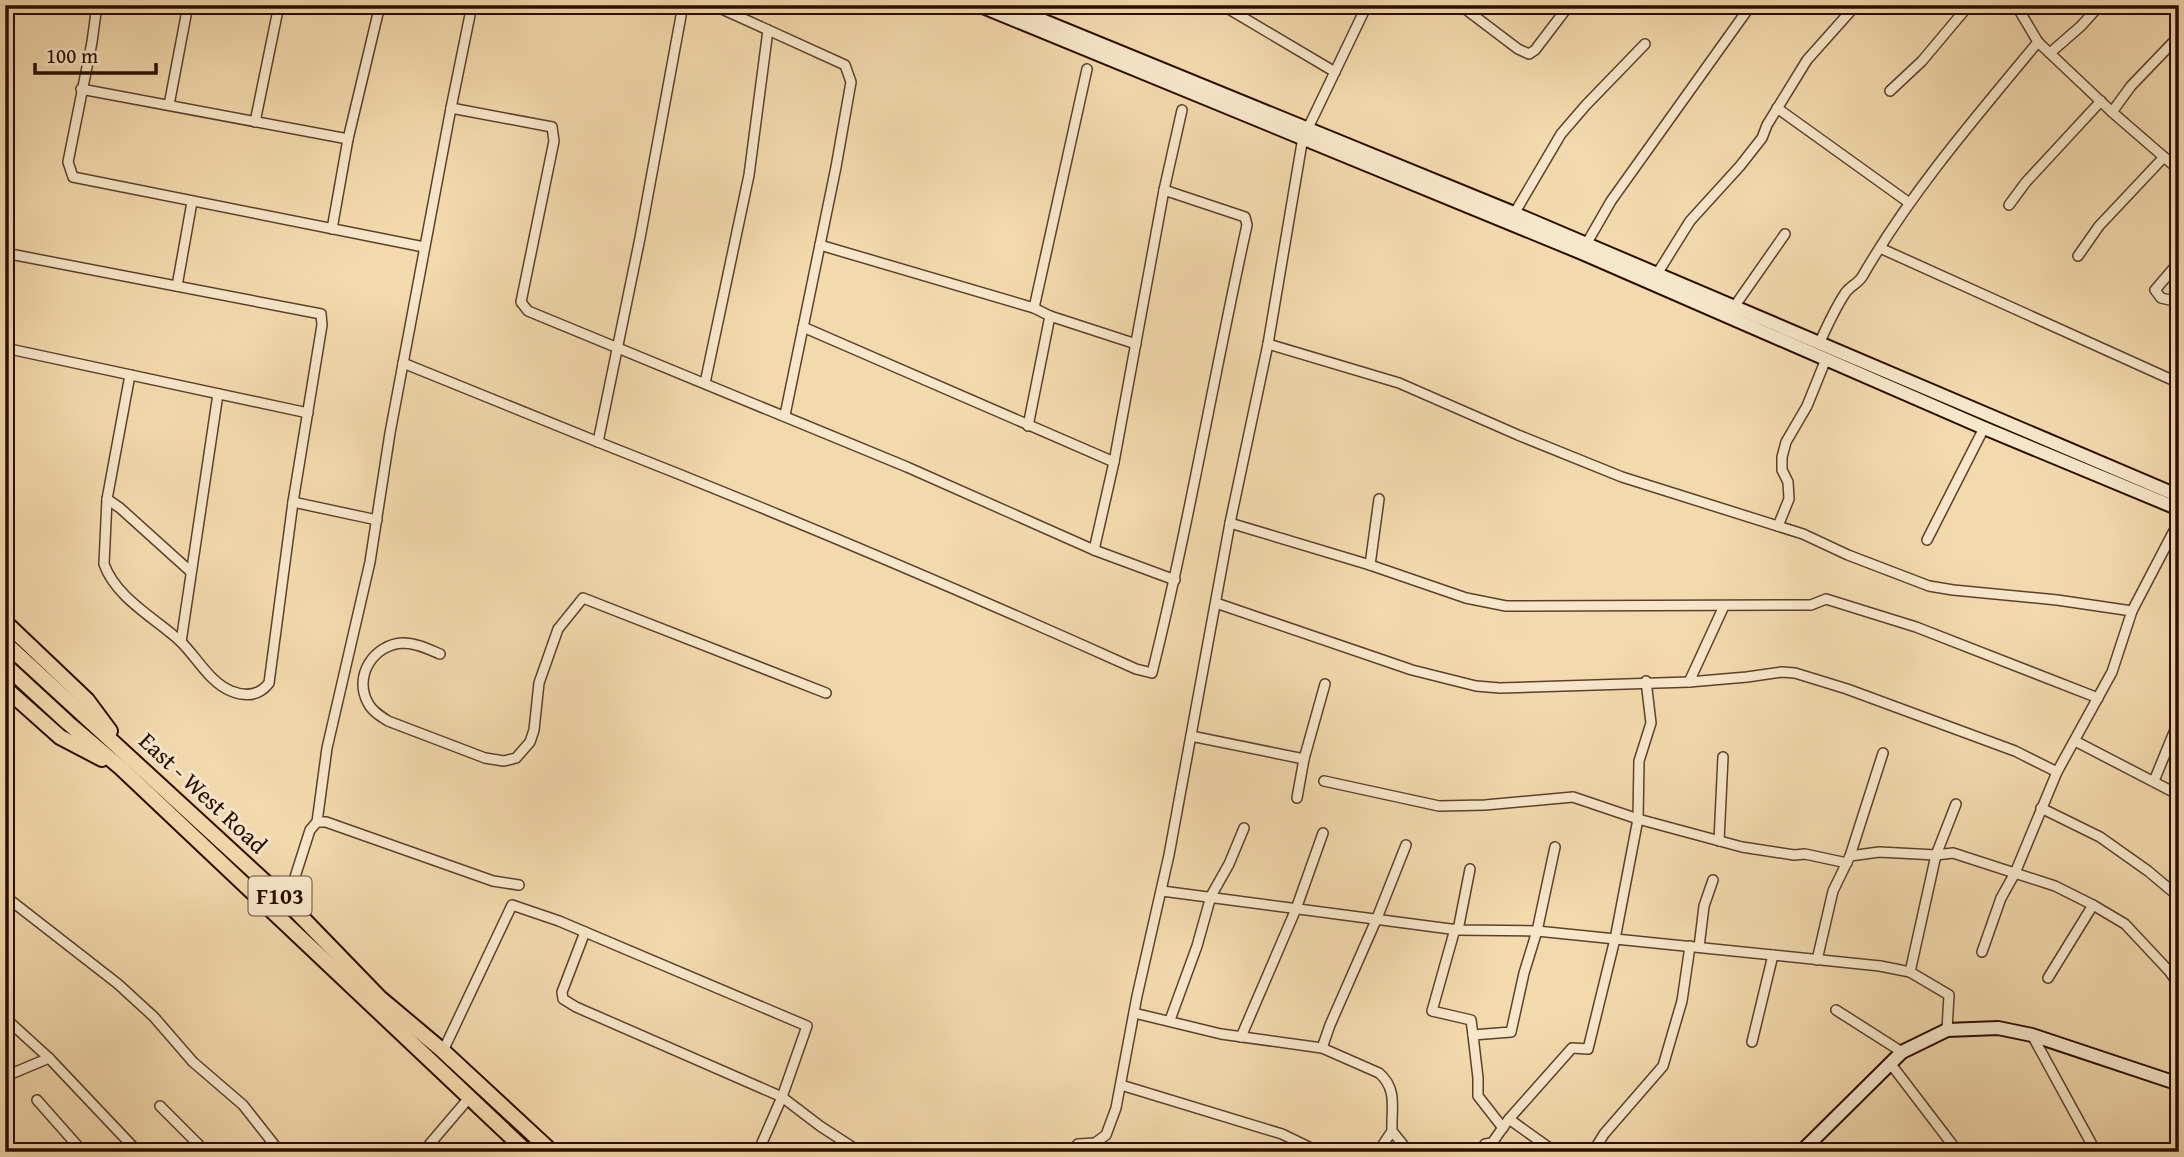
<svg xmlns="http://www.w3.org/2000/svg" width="2184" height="1157" viewBox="0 0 2184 1157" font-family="'Gentium Book Plus',serif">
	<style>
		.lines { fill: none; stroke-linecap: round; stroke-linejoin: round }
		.street-casing { stroke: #5c402b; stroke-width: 12 }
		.secondary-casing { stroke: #2a0c00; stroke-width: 16 }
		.primary-casing { stroke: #2a0c00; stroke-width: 18 }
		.street { stroke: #f7e7ca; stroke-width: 9 }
		.secondary { stroke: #f7e7ca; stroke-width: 12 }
		.primary { stroke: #f3daad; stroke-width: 14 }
		.labels { text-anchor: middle; stroke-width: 6; stroke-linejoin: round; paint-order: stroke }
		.shield { fill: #f7e7ca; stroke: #684e3d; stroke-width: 2 }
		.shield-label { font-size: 23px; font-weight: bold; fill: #2a0c00 }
		.street-label { font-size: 24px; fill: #2a0c00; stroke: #f7e7ca }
	</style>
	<rect width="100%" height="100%" fill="#f3daad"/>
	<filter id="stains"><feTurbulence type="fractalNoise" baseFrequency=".00286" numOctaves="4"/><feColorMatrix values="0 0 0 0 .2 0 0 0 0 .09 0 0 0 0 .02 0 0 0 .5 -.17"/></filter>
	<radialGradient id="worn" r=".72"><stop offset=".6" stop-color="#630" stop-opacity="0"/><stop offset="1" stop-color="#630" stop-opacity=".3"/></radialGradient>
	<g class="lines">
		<g class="street-casing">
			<g id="street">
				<path d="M97 5 92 42 68 162 73 177 424 247"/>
				<path d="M472 5 451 108 552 127 554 141 521 302 528 311 907 467 1094 550 1114 462 1164 190 1245 217 1247 225C1214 374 1189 525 1152 673L1136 669C958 589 779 513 598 442"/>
				<path d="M713 5 845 65 851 82 836 167 785 415"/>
				<path d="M1222 5 1335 72"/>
				<path d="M1460 5 1518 49 1529 54 1535 50 1567 8"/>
				<path d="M2016 5 2038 42 2112 112 2179 170"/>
				<path d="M2050 53 2081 26 2100 5"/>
				<path d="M81 89 348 139 332 229"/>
				<path d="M1890 91 1922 61 1969 5"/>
				<path d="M169 105 188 5"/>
				<path d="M1777 108 1908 202"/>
				<path d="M2112 112 2131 86 2179 36"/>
				<path d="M255 122 279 5"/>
				<path d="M1308 128 1367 5"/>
				<path d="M348 139 380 5"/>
				<path d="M1164 190 1182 110"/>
				<path d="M2009 205 2026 182 2101 101"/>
				<path d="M1514 214 1561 134 1586 105 1645 44"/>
				<path d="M820 245 1034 308 1050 316 1028 426"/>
				<path d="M1584 248 1611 201 1751 5"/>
				<path d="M1880 248 2179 383"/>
				<path d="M5 253 321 314 322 325 293 502 269 683C259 696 246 697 231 691 210 683 196 656 180 641 155 618 116 598 104 564L107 499"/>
				<path d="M2078 256 2099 226 2164 157"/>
				<path d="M2179 262 2155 290 2161 298 2179 302"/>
				<path d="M1657 274 1690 221 1740 166 1762 138 1767 125 1807 60 1856 5"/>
				<path d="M177 286 192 202"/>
				<path d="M1734 307 1785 234"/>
				<path d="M1034 308 1087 69"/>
				<path d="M1050 316 1136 344"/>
				<path d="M803 327 1114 462"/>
				<path d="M1268 344 1399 383 1518 435 1622 477 1803 534 1848 555 1929 586 1953 590 2057 600 2132 611"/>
				<path d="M1819 344C1827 326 1835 308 1846 292 1851 286 1858 283 1862 277 1911 192 1975 118 2038 42"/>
				<path d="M5 348 308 413"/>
				<path d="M403 363 598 442 640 238 683 5"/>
				<path d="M130 375 107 499 120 508 191 572"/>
				<path d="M705 383 749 175 768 30"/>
				<path d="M293 502 377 520"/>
				<path d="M1230 523 1370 565 1466 598 1506 606 1811 605 1826 599 1916 627 2098 698"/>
				<path d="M1778 526 1789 499 1788 482 1782 470V457L1786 442 1807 406 1826 359"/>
				<path d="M1927 540 1984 428"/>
				<path d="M1094 550 1175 580"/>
				<path d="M1370 565 1379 499"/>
				<path d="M1216 603 1412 670 1476 686 1500 688 1689 682 1747 677 1782 672 1795 673 1847 689 2015 751 2057 772"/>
				<path d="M181 642 218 394"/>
				<path d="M440 654C428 649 416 643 403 643 374 644 353 676 368 703 372 711 380 716 388 721L485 758 504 761 516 758 530 742 534 730 539 683 558 629 583 598 826 693"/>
				<path d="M1689 682 1724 606"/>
				<path d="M1191 736 1304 759 1325 684"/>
				<path d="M2075 741 2179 795"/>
				<path d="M1324 781 1439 806 1485 805 1573 797 1638 819 1742 847 1794 855 1805 854 1847 863"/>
				<path d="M2154 781 2179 720"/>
				<path d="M1297 798 1304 759"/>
				<path d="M2041 808 2100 837 2148 871 2179 897"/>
				<path d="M317 822 327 748 370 562 390 433 451 108"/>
				<path d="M1719 841 1723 757"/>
				<path d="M1850 856 1883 753"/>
				<path d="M1162 891 1458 930 1537 931 1880 966 1910 972 1949 995 1947 1030"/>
				<path d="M5 896 118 984 154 1017 193 1062 243 1105 280 1152"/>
				<path d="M287 902 310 830 317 822H326L493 881 519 885"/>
				<path d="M1455 929 1432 1011 1471 1020 1473 1035"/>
				<path d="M1458 930 1470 869"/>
				<path d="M585 932 562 992 563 999 576 1007 782 1097 820 1126 860 1152"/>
				<path d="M1699 947 1704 906 1713 880"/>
				<path d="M1982 952 2001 898 2015 873 2057 772 2112 672 2132 611 2179 521"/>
				<path d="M1817 960 1833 891 1850 856 1879 852 1936 855 1953 853 2055 886 2093 905 2125 924 2169 971 2179 985"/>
				<path d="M1910 972 1936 855 1956 804"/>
				<path d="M2048 978 2093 905"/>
				<path d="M1836 1010 1902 1052"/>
				<path d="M1134 1013 1221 1034 1322 1048 1330 1025 1377 918 1406 845"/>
				<path d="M5 1018 49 1058 138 1152"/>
				<path d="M1170 1020 1197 946 1211 896 1229 864 1244 828"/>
				<path d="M2032 1035 2096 1152"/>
				<path d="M1241 1037 1296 909 1323 833"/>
				<path d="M1752 1042 1773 955"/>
				<path d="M1322 1048 1379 1073C1398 1089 1391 1109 1392 1131L1409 1152"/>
				<path d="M443 1051 512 905 559 921 807 1026 782 1097 758 1152"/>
				<path d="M1890 1063 1958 1152"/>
				<path d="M5 1072 11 1074 49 1058"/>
				<path d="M1121 1085 1282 1134 1319 1152"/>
				<path d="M37 1100 83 1152"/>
				<path d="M160 1106 206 1152"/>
				<path d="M1509 1119 1555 1152"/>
				<path d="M1503 1128 1478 1096V1078L1473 1035 1511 1032 1524 973 1537 931 1555 847"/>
				<path d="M1095 1143 1106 1152"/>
				<path d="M423 1152 469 1098"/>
				<path d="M1070 1152 1078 1144 1095 1143 1106 1135 1116 1108 1137 996 1169 855 1230 523 1268 344 1303 137"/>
				<path d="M1378 1152 1392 1131"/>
				<path d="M1479 1152 1485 1144 1492 1143"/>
				<path d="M1497 1152 1492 1143 1509 1119 1572 1048 1588 1049 1615 939 1638 819 1639 761 1651 723 1646 681"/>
				<path d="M1593 1152 1604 1134 1663 1066 1682 1001 1690 946"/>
				<path d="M2166 1152 2179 1148"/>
			</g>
		</g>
		<g class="secondary-casing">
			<g id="secondary">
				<path d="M978 5 1582 253 1984 428 2179 509"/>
				<path d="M1005 5 1509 211 2179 496"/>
				<path d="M1801 1152 1902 1052 1947 1030 1998 1028 2032 1035 2179 1084"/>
			</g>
		</g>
		<g class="primary-casing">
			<g id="primary">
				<path d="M5 622 87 700 110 731"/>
				<path d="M5 643 287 902 380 998 443 1051 552 1152"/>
				<path d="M5 665 68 723 121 768 527 1152"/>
				<path d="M5 688 60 737 102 759"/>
			</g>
		</g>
		<use href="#street" class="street"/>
		<use href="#secondary" class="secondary"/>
		<use href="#primary" class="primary"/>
	</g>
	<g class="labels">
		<rect class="shield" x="248.5" y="876.5" width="63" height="39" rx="5"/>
		<g class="shield-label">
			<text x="280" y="904">F103</text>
		</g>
		<g class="street-label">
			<text transform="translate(203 793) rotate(43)" y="8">East - West Road</text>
		</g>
	</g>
	<rect width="2184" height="1157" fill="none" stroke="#f3daad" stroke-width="28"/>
	<rect x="7" y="7" width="2170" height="1143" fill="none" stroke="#2a0c00" stroke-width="3.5"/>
	<rect x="14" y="14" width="2156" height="1129" fill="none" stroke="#2a0c00" stroke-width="2"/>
	<path d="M35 63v10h121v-10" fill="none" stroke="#2a0c00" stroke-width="3.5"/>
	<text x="46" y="63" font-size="21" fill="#2a0c00" stroke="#f7e7ca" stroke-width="5" paint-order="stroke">100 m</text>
	<rect width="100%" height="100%" filter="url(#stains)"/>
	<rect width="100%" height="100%" fill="url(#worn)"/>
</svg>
